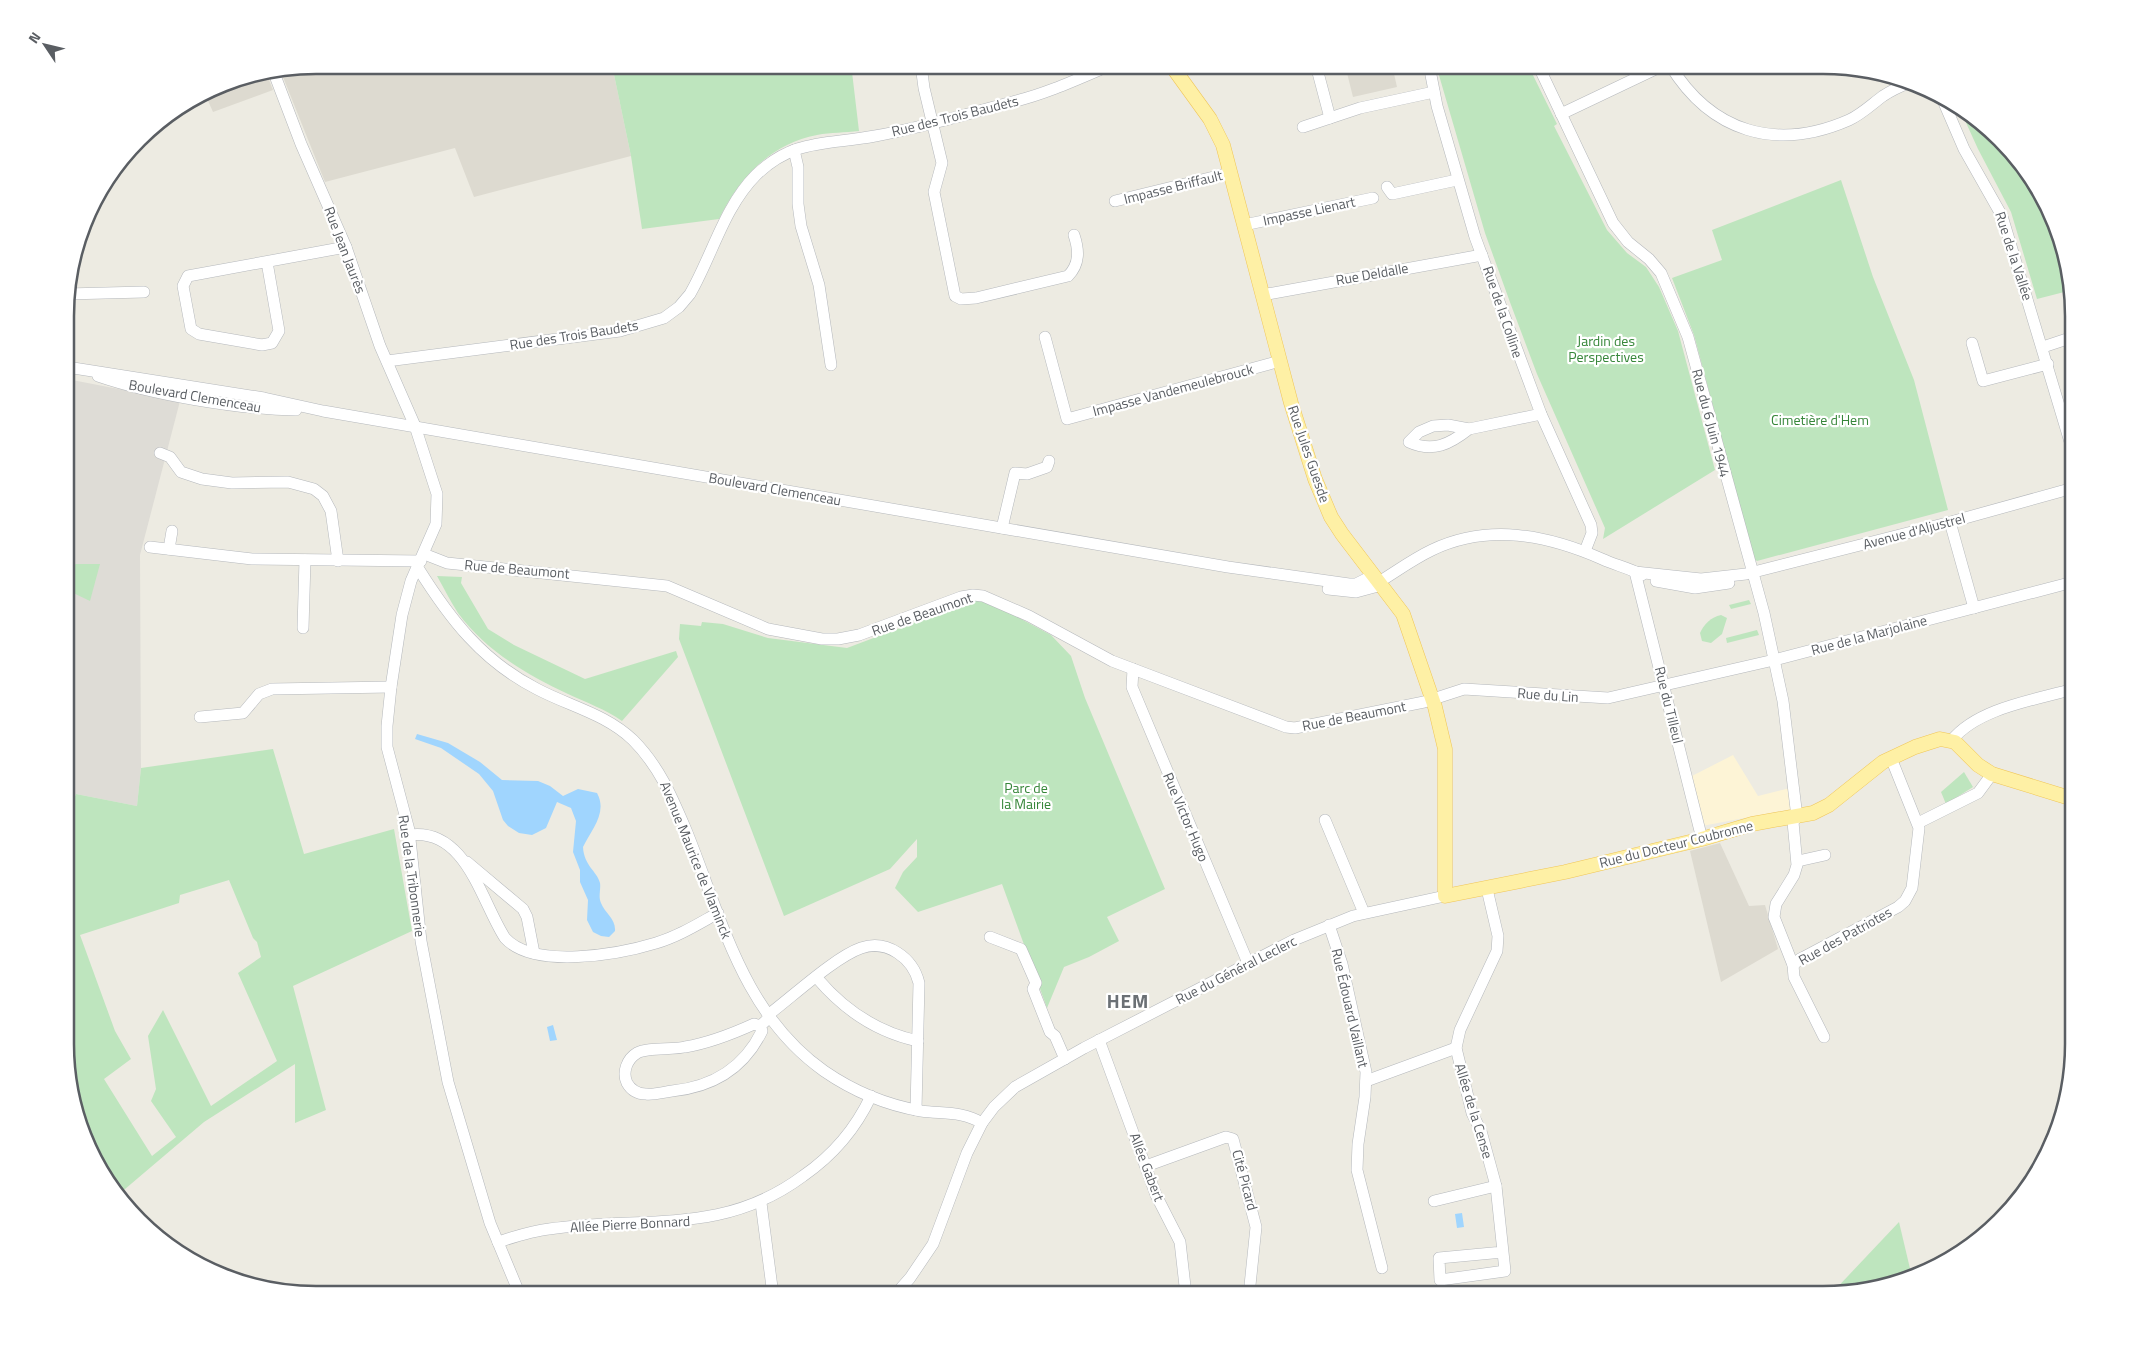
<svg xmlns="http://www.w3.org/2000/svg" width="2139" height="1360" viewBox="0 0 2139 1360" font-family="'Titillium Web',sans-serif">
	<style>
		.commercial { fill: #fdf4d6 }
		.industrial { fill: #dedcd6 }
		.education { fill: #dddad0 }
		.green { fill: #bee5be; fill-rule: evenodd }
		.water { fill: #a0d5fe }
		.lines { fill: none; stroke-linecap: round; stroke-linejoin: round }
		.minor-casing { stroke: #b5b8bc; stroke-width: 12 }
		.major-casing { stroke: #f0c658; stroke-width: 15 }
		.minor { stroke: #fff; stroke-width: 11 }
		.major { stroke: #fef0a5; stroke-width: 14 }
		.labels { text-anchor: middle; stroke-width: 4.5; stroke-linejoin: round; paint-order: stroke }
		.street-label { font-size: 14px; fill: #5a5e63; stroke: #fff }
		.park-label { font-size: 14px; fill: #368639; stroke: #fff }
		.district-label { font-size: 19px; font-weight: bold; letter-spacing: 1px; fill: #6b7075; stroke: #fff }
		.rim { fill: none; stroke: #5a5e63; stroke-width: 2.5 }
	</style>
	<rect width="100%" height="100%" fill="#edebe2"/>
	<path class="commercial" d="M1733 755 1758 796 1790 788 1792 809 1702 826 1690 777Z"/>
	<path class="industrial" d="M67 379 180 401 140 555 141 768 137 806 76 794 67 814Z"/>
	<g class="education">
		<path d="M316 65H612L631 156 474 197 455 148 325 182 281 72Z"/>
		<path d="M1345 65H1392L1397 87 1353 97Z"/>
		<path d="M267 75 273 90 213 112 205 94 220 84Z"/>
		<path d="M1720 843 1749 906 1765 905 1778 949 1721 982 1690 851Z"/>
	</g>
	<g class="green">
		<path d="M612 65H881L882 69 852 72 859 131C845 133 831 132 817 135 770 144 739 178 719 219L642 229 631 156Z"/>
		<path d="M1436 65H1528L1557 124 1554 126 1607 230 1627 253 1646 267 1659 287 1678 331 1715 470 1603 539 1605 528 1537 374 1511 305 1485 233Z"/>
		<path d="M1958 105 2011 150 2040 191 2065 251 2072 290 2037 299 2011 212 1978 149Z"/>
		<path d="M1841 180 1873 277 1914 380 1948 510 1757 561 1754 559 1694 335 1672 278 1722 260 1712 230Z"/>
		<path d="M76 564H100L90 601 67 590V569Z"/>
		<path d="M437 576 462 577 461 583 488 629 514 645 585 679 676 651 678 657 622 721C605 709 587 703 568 694 526 674 486 651 458 613 450 601 444 588 437 576Z"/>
		<path d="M969 598 993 604 1051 635 1071 656 1085 698 1165 889 1107 917 1119 941 1089 957 1064 967 1047 1008 1002 884 918 912 895 888 903 872 917 857V839L890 869 784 916 679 639 680 624 701 626 702 622 723 624 768 638 847 648 932 616Z"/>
		<path d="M1749 600 1751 604 1731 609 1729 605Z"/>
		<path d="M1721 615 1727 618 1722 634 1711 643 1702 641 1700 633C1704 624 1711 617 1721 615Z"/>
		<path d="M1757 630 1759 635 1727 643 1726 638Z"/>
		<path d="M273 749 304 854 394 829 412 931 293 986 326 1110 295 1123V1064L204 1122 118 1195 99 1170 67 1076V814L76 794 137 806 141 768ZM229 880 253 938 257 942 261 957 238 973 277 1061 211 1106 163 1010 148 1036 156 1089 151 1101 176 1137 152 1156 104 1079 131 1059 115 1031 80 935 179 903 180 895Z"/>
		<path d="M1964 772 1973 787 1946 804 1941 792Z"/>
		<path d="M1899 1222 1912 1277 1888 1286 1831 1294Z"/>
	</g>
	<g class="water">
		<path d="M417 734 448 743 480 762 502 780 538 781 550 786 563 796 578 789 597 793C608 813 591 830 583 847 584 866 597 871 600 883 601 889 598 897 601 903 605 913 616 919 615 931L609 937 601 936 593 932 587 920 588 900 580 882V870L573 852 576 821 571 808 557 802 546 828 532 835 519 833 508 826 503 820 493 791 479 774 441 748 415 739Z"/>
		<path d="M553 1025 557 1040 550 1041 547 1027Z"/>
		<path d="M1462 1213 1464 1227 1457 1228 1455 1214Z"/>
	</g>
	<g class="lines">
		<g class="minor-casing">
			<g id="minor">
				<path d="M921 65 924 88 942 163 934 192 955 296 961 299 976 298 1068 276C1080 264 1079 250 1074 235"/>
				<path d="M1316 65 1330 118"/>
				<path d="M1429 65 1437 106 1475 237 1541 414 1591 525 1592 533 1585 551"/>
				<path d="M1538 65 1613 223 1628 242 1649 259 1661 273 1688 337 1764 613 1783 701 1797 817 1793 822 1797 865 1794 875 1776 904 1774 917 1793 965 1794 977 1824 1037"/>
				<path d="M1670 65C1711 132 1776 152 1849 120 1862 114 1872 104 1883 96 1892 90 1901 86 1911 82"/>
				<path d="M274 73 301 144 346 247 380 346 415 426 437 494 436 524 411 581 402 615 391 687 387 726V747L409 830 421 941 448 1082 490 1223 520 1295"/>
				<path d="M1942 98 1964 149 2002 216 2073 452"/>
				<path d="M1561 114 1664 65"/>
				<path d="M1303 127 1360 108 1434 92"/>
				<path d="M794 150 798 167V204L801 226 819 285 831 365"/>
				<path d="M1387 187 1392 194 1457 180"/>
				<path d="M1115 201 1230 173"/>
				<path d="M1244 225 1373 198"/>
				<path d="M267 262 279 331 272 343 262 345 199 334 191 329 183 286 188 276 346 247"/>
				<path d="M67 294 144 292"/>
				<path d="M1262 295 1482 255"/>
				<path d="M1045 337 1067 419 1280 361"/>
				<path d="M1972 343 1983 381 2048 364"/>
				<path d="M2043 347 2073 337"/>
				<path d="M387 361 620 331 664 318 679 307 690 294C712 256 724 207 756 175 794 138 828 145 875 136 921 128 967 114 1012 102 1046 94 1078 79 1111 65"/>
				<path d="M67 367 264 398 323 411 1228 567 1349 584H1356L1374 575"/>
				<path d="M98 376C154 395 237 409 296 410"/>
				<path d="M1469 429C1450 444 1433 453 1409 442L1419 432 1433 426 1448 425 1469 429 1541 414"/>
				<path d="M160 453 170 457 181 472 202 479 232 483 288 482 314 489 323 496 331 511 338 561"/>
				<path d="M1950 522 1974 608"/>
				<path d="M1002 528 1015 473 1027 474 1047 467 1049 461"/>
				<path d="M150 547 252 559 421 561"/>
				<path d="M169 549 172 531"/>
				<path d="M424 554 447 563 667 586 768 629 822 639H838L859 635 961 597 973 595 983 596 1029 616 1112 661 1286 727 1295 728 1424 702 1464 689 1608 698 1774 660 2073 582"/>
				<path d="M418 568C450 619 482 661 537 689 569 706 606 714 633 740 659 766 672 797 686 830 722 918 742 1013 824 1071 853 1091 887 1105 921 1111 943 1114 962 1111 982 1123"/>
				<path d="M1635 572 1701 579 1746 574 1947 523 2073 488"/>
				<path d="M1635 572 1702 839"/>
				<path d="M1656 581 1695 588 1729 583"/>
				<path d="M1379 582C1397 571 1413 559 1432 550 1489 523 1547 535 1602 559 1615 565 1629 568 1642 575"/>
				<path d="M1328 589 1356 592 1382 585"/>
				<path d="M303 628 305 560"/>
				<path d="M1133 669 1132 687 1248 963"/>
				<path d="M200 717 243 713 259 694 272 689 391 687"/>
				<path d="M1952 740C1978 708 2035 700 2073 689"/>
				<path d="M1325 820 1364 913"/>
				<path d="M1918 823 1978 793 1992 774"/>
				<path d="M409 835C466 827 481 901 505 938 534 970 620 954 656 943 679 936 698 924 718 913"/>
				<path d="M1798 861 1825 855"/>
				<path d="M467 862 523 909 527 917 534 953"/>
				<path d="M1487 889 1498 936 1497 951 1460 1030 1456 1048 1472 1113 1481 1131 1496 1186 1505 1271 1440 1280 1439 1258 1503 1252"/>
				<path d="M1329 925 1342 964 1366 1072 1365 1097 1358 1144 1357 1170 1382 1268"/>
				<path d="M990 937 1021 949 1036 983 1033 989 1050 1032 1055 1036 1065 1059"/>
				<path d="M1793 965 1800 959 1898 907 1905 901 1912 888 1919 828 1891 758"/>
				<path d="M817 978C844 1010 876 1032 918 1041"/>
				<path d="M768 1015C792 997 835 957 861 948 887 939 913 958 919 983L916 1110"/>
				<path d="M760 1026 762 1031C744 1068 712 1087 672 1091 664 1092 654 1095 646 1094 638 1094 631 1090 627 1083 622 1072 627 1059 637 1053 647 1047 672 1050 685 1047 709 1043 732 1034 754 1024L760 1026 769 1018"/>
				<path d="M1099 1040 1156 1195 1180 1242 1186 1295"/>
				<path d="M1366 1081 1456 1048"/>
				<path d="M1146 1166 1226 1137 1233 1139 1256 1227 1249 1295"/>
				<path d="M1434 1201 1496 1186"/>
				<path d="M761 1203 773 1295"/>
				<path d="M498 1242C514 1237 531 1231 549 1229 642 1215 721 1237 803 1176 832 1156 856 1128 871 1096"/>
				<path d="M895 1295 910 1278 933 1244 967 1153 982 1123 994 1107 1015 1087 1084 1048 1294 940 1353 916 1445 896"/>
			</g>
		</g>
		<g class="major-casing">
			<path id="major" d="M1171 65 1210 119 1223 145 1291 403 1315 479 1331 517 1342 534 1403 614 1435 707 1445 749V896L1565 872 1702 839 1752 824 1813 813 1829 805 1883 762 1915 747 1940 739 1955 742 1978 765 1992 774 2073 799"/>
		</g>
		<use href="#minor" class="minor"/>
		<use href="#major" class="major"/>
	</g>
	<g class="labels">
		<g class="street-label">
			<text transform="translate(955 116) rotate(-14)" y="5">Rue des Trois Baudets</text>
			<text transform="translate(1173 187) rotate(-14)" y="5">Impasse Briffault</text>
			<text transform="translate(1309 211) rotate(-12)" y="5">Impasse Lienart</text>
			<text transform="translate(345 250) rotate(69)" y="5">Rue Jean Jaurès</text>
			<text transform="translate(2014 256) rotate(72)" y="5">Rue de la Vallée</text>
			<text transform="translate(1372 274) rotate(-10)" y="5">Rue Deldalle</text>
			<text transform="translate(1503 312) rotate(71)" y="5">Rue de la Colline</text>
			<text transform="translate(574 335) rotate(-9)" y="5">Rue des Trois Baudets</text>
			<text transform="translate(1173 390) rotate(-15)" y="5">Impasse Vandemeulebrouck</text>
			<text transform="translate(195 396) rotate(10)" y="5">Boulevard Clemenceau</text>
			<text transform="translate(1711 423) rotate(75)" y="5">Rue du 6 Juin 1944</text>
			<text transform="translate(1309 454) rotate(71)" y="5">Rue Jules Guesde</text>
			<text transform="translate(775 489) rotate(10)" y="5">Boulevard Clemenceau</text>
			<text transform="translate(1914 531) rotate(-15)" y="5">Avenue d'Aljustrel</text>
			<text transform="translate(517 569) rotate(5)" y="5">Rue de Beaumont</text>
			<text transform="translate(922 614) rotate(-19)" y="5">Rue de Beaumont</text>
			<text transform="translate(1869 635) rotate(-15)" y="5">Rue de la Marjolaine</text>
			<text transform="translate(1548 695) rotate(4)" y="5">Rue du Lin</text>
			<text transform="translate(1669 705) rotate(76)" y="5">Rue du Tilleul</text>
			<text transform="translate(1354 716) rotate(-11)" y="5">Rue de Beaumont</text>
			<text transform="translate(1186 817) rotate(67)" y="5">Rue Victor Hugo</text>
			<text transform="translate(1676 844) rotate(-14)" y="5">Rue du Docteur Coubronne</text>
			<text transform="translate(696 860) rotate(68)" y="5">Avenue Maurice de Vlaminck</text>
			<text transform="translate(412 876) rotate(82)" y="5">Rue de la Tribonnerie</text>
			<text transform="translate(1845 936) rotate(-29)" y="5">Rue des Patriotes</text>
			<text transform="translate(1236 970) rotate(-27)" y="5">Rue du Général Leclerc</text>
			<text transform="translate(1350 1008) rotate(77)" y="5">Rue Édouard Vaillant</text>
			<text transform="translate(1474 1111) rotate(73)" y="5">Allée de la Cense</text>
			<text transform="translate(1147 1167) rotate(69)" y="5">Allée Gabert</text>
			<text transform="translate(1245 1180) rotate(75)" y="5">Cité Picard</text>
			<text transform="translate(630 1224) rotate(-3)" y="5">Allée Pierre Bonnard</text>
		</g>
		<g class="park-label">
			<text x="1606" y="346">Jardin des<tspan x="1606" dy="16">Perspectives</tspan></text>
			<text x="1820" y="425">Cimetière d'Hem</text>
			<text x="1026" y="793">Parc de<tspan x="1026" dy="16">la Mairie</tspan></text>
		</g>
		<g class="district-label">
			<text x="1128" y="1008">HEM</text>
		</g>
	</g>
	<path d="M0 0H2139V1360H0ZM316 74H1823A242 242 0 0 1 2065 316V1044A242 242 0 0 1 1823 1286H316A242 242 0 0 1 74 1044V316A242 242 0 0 1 316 74Z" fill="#fff" fill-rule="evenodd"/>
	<path class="rim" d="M316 74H1823A242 242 0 0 1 2065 316V1044A242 242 0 0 1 1823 1286H316A242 242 0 0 1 74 1044V316A242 242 0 0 1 316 74Z"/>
	<g transform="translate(45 45) rotate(305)" stroke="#ffffff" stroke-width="4" paint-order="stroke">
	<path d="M0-4L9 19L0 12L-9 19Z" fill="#5a5e63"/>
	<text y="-8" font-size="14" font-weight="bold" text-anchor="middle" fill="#5a5e63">N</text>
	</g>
</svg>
